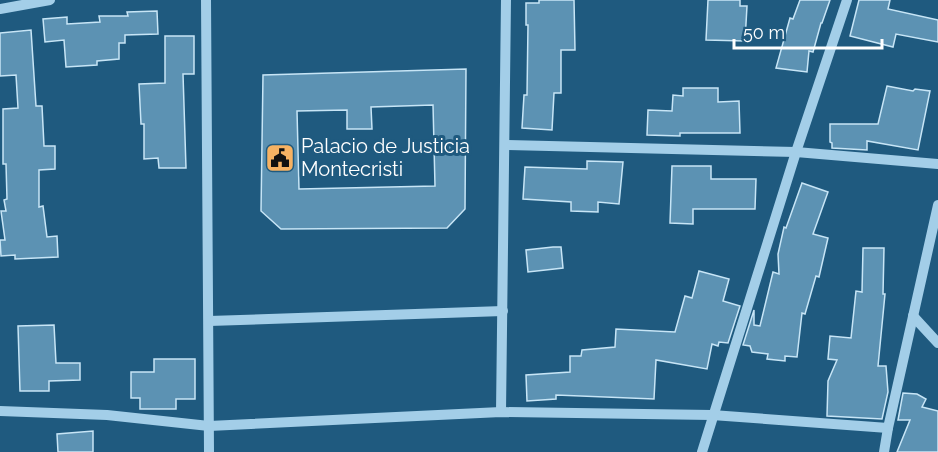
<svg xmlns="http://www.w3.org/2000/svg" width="938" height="452" viewBox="0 0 938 452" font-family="Raleway,sans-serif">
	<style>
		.building { fill: #5c92b3; stroke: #c7e5f6; stroke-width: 1.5; fill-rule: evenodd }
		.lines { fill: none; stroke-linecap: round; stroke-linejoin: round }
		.minor { stroke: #a3cee8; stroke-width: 10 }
		.labels { text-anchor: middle; stroke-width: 6; stroke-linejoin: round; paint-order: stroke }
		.poi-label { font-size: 20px; fill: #fff; stroke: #1f5a7f; text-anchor: start }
	</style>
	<rect width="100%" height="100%" fill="#1f5a7f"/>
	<g class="building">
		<path d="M539 0H574L575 50H561V93H554L552 130 522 128 524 95H527L528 25H526V3H539Z"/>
		<path d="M708 0H740V6H747L745 41 706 40Z"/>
		<path d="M800 0H830L822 23H821L813 52 809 51 807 72 776 68 790 18 793 19Z"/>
		<path d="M859 0H890L888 9 938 20V42L896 34 893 47 850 36Z"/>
		<path d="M157 11 158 34 125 35V43H119V59L97 61V65L66 67 64 40 45 42 43 19 67 17V24L100 22 99 16H128L127 12Z"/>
		<path d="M31 30 36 106H42L44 146H55V169L39 170V207L43 206 47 237 57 236 58 257 15 259V255L1 256 0 240H5L1 211H6L4 200 7 199 6 164H3V109L18 108 16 75 0 76V33Z"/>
		<path d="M165 36H194V74H183L186 168H159L158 158 144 159V124H141L139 84 165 83Z"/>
		<path d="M466 69 465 209 447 228 281 229 261 211 263 75ZM433 105 435 186 299 189 297 111 347 110V129H372L371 107Z"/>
		<path d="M887 86 913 91 915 89 930 91 918 150 867 141V150L832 148V143L830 142V124H878Z"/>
		<path d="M683 88H718V102L739 101 740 133H680V136L647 135 648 110 672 111 673 95 683 96Z"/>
		<path d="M587 161 623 162 619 204 598 202V212L571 211V202L523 199 525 167 587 169Z"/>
		<path d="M672 166H711V179H756L755 209H693V224L670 223Z"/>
		<path d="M802 183 828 192 813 234 828 238 819 277 816 276 805 314 802 313 797 357 785 356V361L767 359 768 354 752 352 750 346 743 345 754 310V325L760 326 773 272 779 274 778 254 784 227 786 228Z"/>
		<path d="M553 247H561L563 268 528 272 526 250Z"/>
		<path d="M863 248H884L883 294H885L878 366H886L888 392 882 419 827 416 828 381 837 360 828 359 830 336 851 338 856 291 862 292Z"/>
		<path d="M699 271 729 279 723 301 740 306 728 343 719 342 718 346 712 344 707 369 656 360 654 399 556 395V399L527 401 526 375 570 372V356H581L582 350 615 347 616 329 675 332 685 296 692 298Z"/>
		<path d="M54 325 56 363H80V380L49 381V391H20L18 326Z"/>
		<path d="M154 359H195V399H176V409H140V398H131V372H154Z"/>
		<path d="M903 393 917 394 926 399 922 407 938 411V452H897L910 420H898Z"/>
		<path d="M93 431V452H58L57 434Z"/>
	</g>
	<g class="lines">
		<g class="minor">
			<path d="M206 0 209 452"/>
			<path d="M0 9 50 0"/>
			<path d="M505 145 796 152 938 164"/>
			<path d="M913 316 938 343"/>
			<path d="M209 321 503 311"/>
			<path d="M0 411 107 415 209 426 501 412 712 415 888 428"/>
			<path d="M501 412 506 0"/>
			<path d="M702 452 796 152 847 0"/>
			<path d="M884 452 888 428 938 205"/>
		</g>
	</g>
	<defs>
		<g id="civic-square" transform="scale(1.5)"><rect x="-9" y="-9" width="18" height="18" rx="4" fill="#f6b263" stroke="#1f5a7f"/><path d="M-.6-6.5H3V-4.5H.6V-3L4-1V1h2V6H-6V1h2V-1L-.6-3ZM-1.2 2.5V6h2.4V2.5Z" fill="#111"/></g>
	</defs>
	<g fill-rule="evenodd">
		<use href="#civic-square" x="280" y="158"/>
	</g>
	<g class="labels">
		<g class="poi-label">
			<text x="301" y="153">Palacio de Justicia<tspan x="301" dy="23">Montecristi</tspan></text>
		</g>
	</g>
	<path d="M734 39v9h148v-9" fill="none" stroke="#ffffff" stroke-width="3"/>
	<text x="743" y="39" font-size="18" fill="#ffffff" stroke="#1f5a7f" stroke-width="4.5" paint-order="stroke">50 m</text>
</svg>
